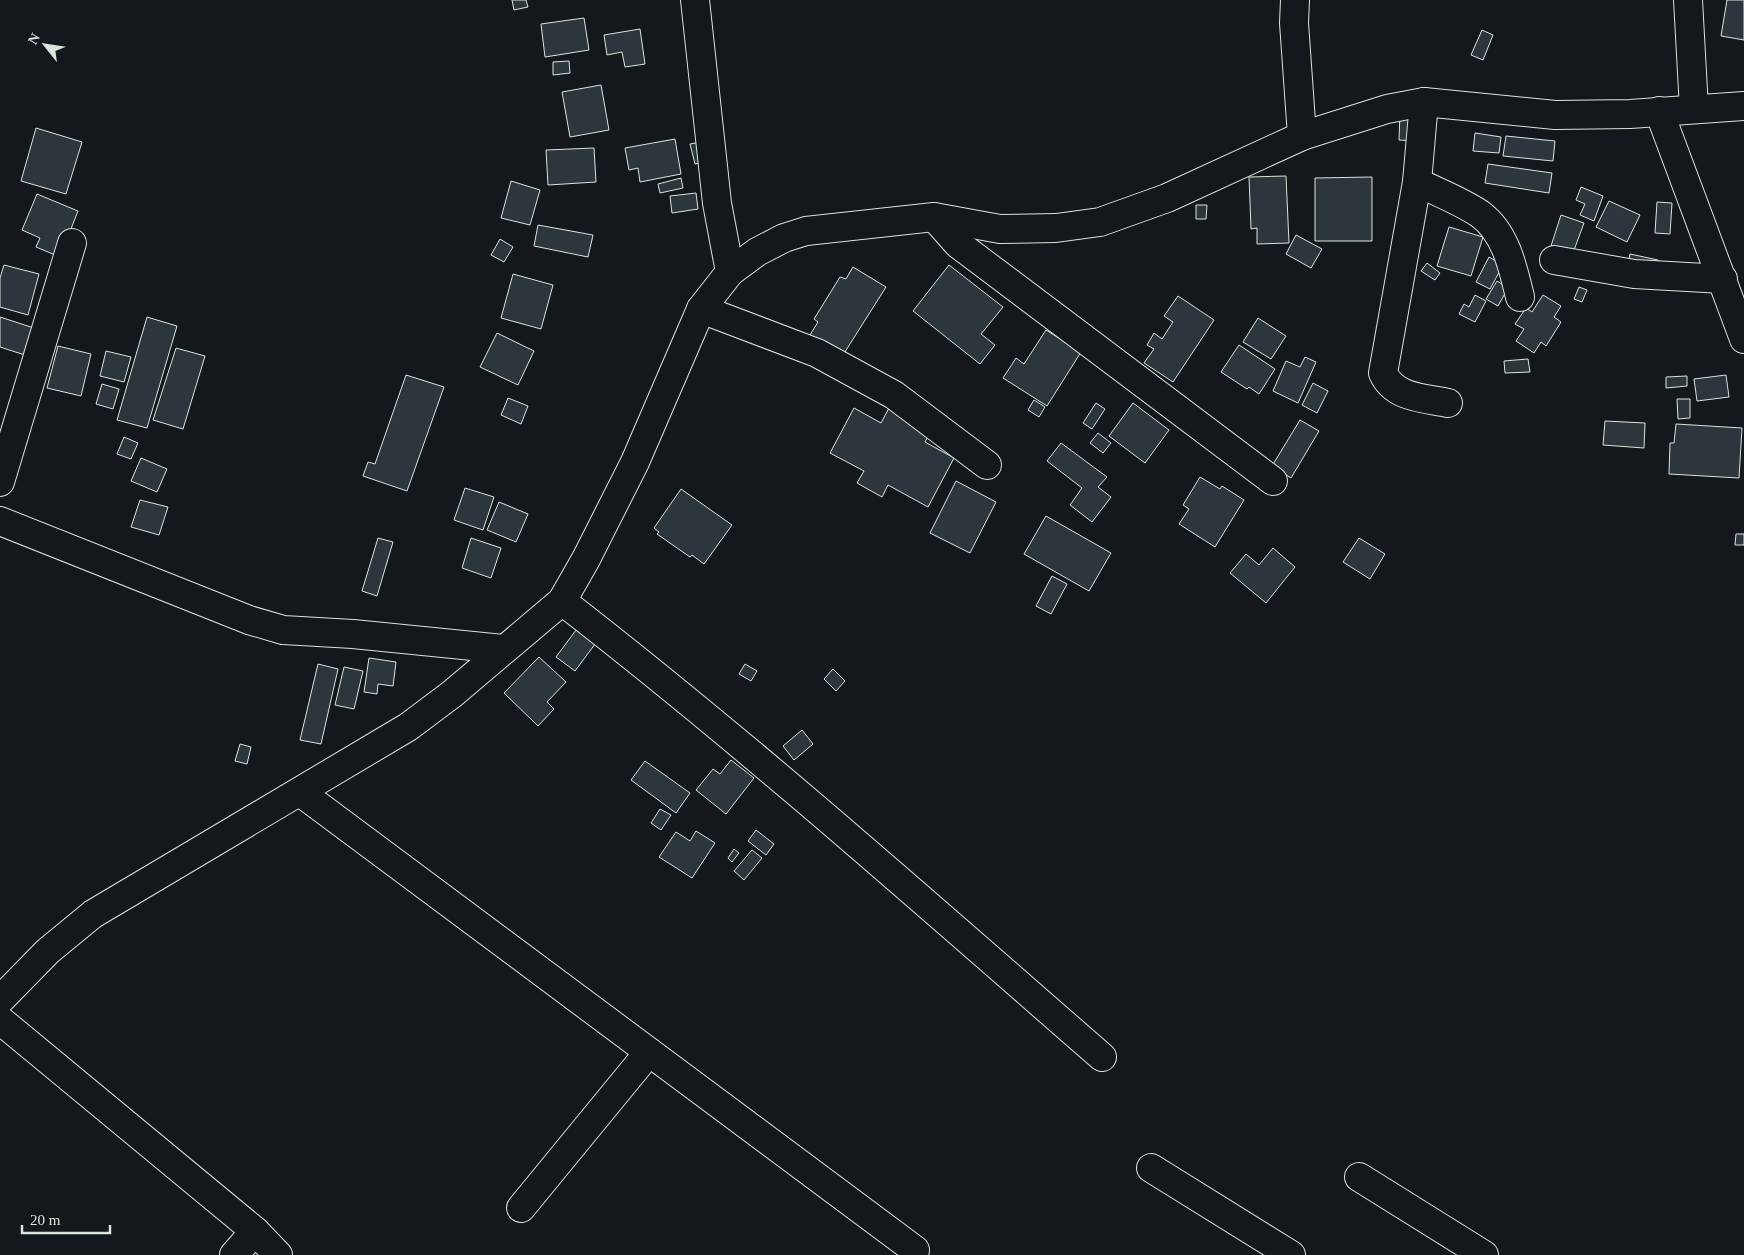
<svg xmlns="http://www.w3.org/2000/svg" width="1744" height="1255" viewBox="0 0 1744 1255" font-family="'Times New Roman',serif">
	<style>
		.building { fill: #2c363c; stroke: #d8e6dc }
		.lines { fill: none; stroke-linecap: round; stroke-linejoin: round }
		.minor-casing { stroke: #d8e6dc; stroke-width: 30 }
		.minor { stroke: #14181c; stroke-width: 28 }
	</style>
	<rect width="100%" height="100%" fill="#14181c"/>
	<g class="building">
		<path d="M512 0H526L528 7 514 10Z"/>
		<path d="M1727 0H1744V40L1721 36Z"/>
		<path d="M584 18 589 50 545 57 541 24Z"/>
		<path d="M640 29 645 64 625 67 622 52 607 55 604 35Z"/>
		<path d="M1482 30 1493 35 1483 60 1471 55Z"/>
		<path d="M569 61 570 73 553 75V62Z"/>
		<path d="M601 85 609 130 570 137 562 92Z"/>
		<path d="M1400 112H1416L1415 141 1399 140Z"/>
		<path d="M36 128 82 142 66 194 21 181Z"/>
		<path d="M1475 133 1501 137 1499 153 1473 151Z"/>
		<path d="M1506 136 1555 141 1553 161 1503 156Z"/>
		<path d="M675 139 681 174 640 182 638 168 629 170 625 148Z"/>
		<path d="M706 141 710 161 695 164 690 144Z"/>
		<path d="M594 148 596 182 548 185 546 150Z"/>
		<path d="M1488 164 1552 173 1549 193 1485 183Z"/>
		<path d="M1286 176 1289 243 1257 244V228L1251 229 1249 177Z"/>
		<path d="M1372 177V241H1315V178Z"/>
		<path d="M681 178 683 188 660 193 658 184Z"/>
		<path d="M511 181 540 190 530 225 501 218Z"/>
		<path d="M1581 187 1603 196 1594 221 1580 215 1585 204 1576 200Z"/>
		<path d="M696 193 698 209 672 213 670 196Z"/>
		<path d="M37 194 78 211 60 257 36 247 40 238 22 230Z"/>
		<path d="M1609 201 1640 215 1627 242 1596 227Z"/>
		<path d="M1657 202 1672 203 1670 234 1655 233Z"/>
		<path d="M1196 205H1207L1206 219H1196Z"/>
		<path d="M1561 215 1584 223 1573 253 1551 246Z"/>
		<path d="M538 225 593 235 588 257 534 246Z"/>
		<path d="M1449 227 1483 237 1471 276 1437 266Z"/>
		<path d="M1296 235 1322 249 1311 268 1286 254Z"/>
		<path d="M500 239 513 247 504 262 491 255Z"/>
		<path d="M1630 254 1658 260 1656 271 1628 265Z"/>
		<path d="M1489 257 1503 265 1490 289 1476 282Z"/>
		<path d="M1427 263 1440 273 1435 280 1421 271Z"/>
		<path d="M4 265 39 274 28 315 0 307V278Z"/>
		<path d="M949 265 1003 307 981 334 995 345 980 364 913 311Z"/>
		<path d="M853 267 886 287 843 355 810 335 818 322 814 319 840 277 846 279Z"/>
		<path d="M513 274 553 285 541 329 501 318Z"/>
		<path d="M1497 281 1508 288 1498 306 1486 299Z"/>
		<path d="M1579 287 1587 290 1582 302 1574 299Z"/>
		<path d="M1475 295 1486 301 1475 322 1459 314 1464 304 1469 307Z"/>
		<path d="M1543 295 1561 306 1554 317 1561 322 1546 346 1541 342 1534 353 1516 341 1524 329 1515 324 1526 308 1532 312Z"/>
		<path d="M1178 296 1214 320 1173 382 1144 363 1154 349 1147 345 1154 333 1162 339 1173 322 1164 316Z"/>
		<path d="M0 317 37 329 28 356 0 347Z"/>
		<path d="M147 317 177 326 147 428 117 420Z"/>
		<path d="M1258 318 1286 336 1271 359 1243 342Z"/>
		<path d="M1046 330 1081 352 1047 406 1003 378 1016 358 1024 364Z"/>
		<path d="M497 333 534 351 518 385 480 367Z"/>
		<path d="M1239 345 1275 369 1259 394 1249 387 1247 389 1221 372Z"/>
		<path d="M58 346 91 354 81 396 47 388Z"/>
		<path d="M176 348 205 356 183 429 153 420Z"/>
		<path d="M106 351 131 357 124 382 100 376Z"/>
		<path d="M1305 357 1316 362 1298 403 1273 391 1286 361 1300 367Z"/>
		<path d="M1528 359 1530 372 1505 373 1504 361Z"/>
		<path d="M406 375 444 387 407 491 363 476 368 462 375 464Z"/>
		<path d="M1726 375 1729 397 1697 401 1694 379Z"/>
		<path d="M1687 376V386L1666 388V377Z"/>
		<path d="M1313 383 1328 391 1317 413 1302 405Z"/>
		<path d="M102 384 119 389 113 409 96 404Z"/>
		<path d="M508 398 528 406 521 424 501 415Z"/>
		<path d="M1677 399H1690V418L1678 419Z"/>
		<path d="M1034 400 1045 407 1039 417 1028 410Z"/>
		<path d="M1096 403 1105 409 1092 429 1083 423Z"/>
		<path d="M1133 403 1169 430 1145 463 1109 436Z"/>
		<path d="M854 408 881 423 889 408 931 431 925 442 954 458 928 507 888 485 882 497 857 483 864 471 830 453Z"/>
		<path d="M1300 420 1319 431 1291 478 1272 466Z"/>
		<path d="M1605 421 1645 423 1644 448 1603 445Z"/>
		<path d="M1676 424 1742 428 1739 478 1669 474 1670 443H1674Z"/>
		<path d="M1098 433 1111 443 1103 453 1090 443Z"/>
		<path d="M124 437 138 443 131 459 117 454Z"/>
		<path d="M1061 443 1107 477 1098 487 1111 497 1092 522 1070 505 1082 488 1047 461Z"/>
		<path d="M141 458 167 469 157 492 131 481Z"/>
		<path d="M1200 477 1220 489 1222 486 1244 500 1215 547 1179 524 1189 509 1183 505Z"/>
		<path d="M956 481 996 502 970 553 930 533Z"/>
		<path d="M465 488 494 497 483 530 454 520Z"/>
		<path d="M681 489 732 525 704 564 692 555 690 557 657 534 659 532 654 528Z"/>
		<path d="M140 500 168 507 159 535 131 527Z"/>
		<path d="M499 502 528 514 516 542 487 530Z"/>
		<path d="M1046 516 1111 553 1089 591 1024 554Z"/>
		<path d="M1736 534H1744V545H1735Z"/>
		<path d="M378 538 393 542 377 596 362 591Z"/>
		<path d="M471 538 501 548 491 578 462 568Z"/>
		<path d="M1359 538 1385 554 1370 579 1343 562Z"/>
		<path d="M1273 548 1295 567 1266 603 1230 573 1246 554 1259 565Z"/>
		<path d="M1052 576 1067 584 1051 614 1036 606Z"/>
		<path d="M582 622 601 636 575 671 556 657Z"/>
		<path d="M539 657 566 682 547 702 554 709 538 726 504 693Z"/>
		<path d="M369 658 396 662 393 686 378 684 377 694 364 692Z"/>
		<path d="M318 664 338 669 321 744 300 740Z"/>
		<path d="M745 664 757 671 751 681 739 674Z"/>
		<path d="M344 667 363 671 354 709 335 705Z"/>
		<path d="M833 669 845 681 836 691 824 679Z"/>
		<path d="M802 730 813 744 794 760 783 746Z"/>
		<path d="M240 744 251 747 247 764 235 761Z"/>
		<path d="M731 760 754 778 726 814 696 790 713 769 720 774Z"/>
		<path d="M645 761 690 793 676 813 631 780Z"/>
		<path d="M660 809 671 815 661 830 651 823Z"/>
		<path d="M756 830 774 844 766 855 748 841Z"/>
		<path d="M696 831 715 843 692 878 659 857 676 832 690 841Z"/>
		<path d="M734 849 739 853 732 862 728 858Z"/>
		<path d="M752 850 762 858 744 880 734 871Z"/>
	</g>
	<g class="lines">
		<g class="minor-casing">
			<g id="minor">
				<path d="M695 0 717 203 730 272"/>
				<path d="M1295 0 1294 23 1302 136"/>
				<path d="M1688 0 1694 109"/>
				<path d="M1424 102 1417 182 1383 373C1394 398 1424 398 1448 403"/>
				<path d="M1659 111 1744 339"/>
				<path d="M1417 182C1437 192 1461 201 1480 214 1506 233 1513 268 1520 297"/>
				<path d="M934 217 958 244 1273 481"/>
				<path d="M1554 260 1634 274 1723 279"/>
				<path d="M701 309 817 353 894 395 987 465"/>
				<path d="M0 482 72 243"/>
				<path d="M0 521 249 620 283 630 353 634 503 649"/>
				<path d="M562 601C748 745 924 902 1102 1057"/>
				<path d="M300 792 915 1250"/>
				<path d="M0 1000 48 951 93 914 408 727 452 694 562 601 586 559 635 462 701 309 730 272 757 252 784 238 806 231 934 217 1000 229 1056 228 1100 222 1167 198 1302 136 1387 109 1424 102 1555 115 1630 114 1744 106"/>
				<path d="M0 1020 255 1231 278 1255"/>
				<path d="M1151 1168 1291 1255"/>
				<path d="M1359 1177 1484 1255"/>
				<path d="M521 1208 649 1052"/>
				<path d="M234 1255 255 1231"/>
			</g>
		</g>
		<use href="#minor" class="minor"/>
	</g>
	<g transform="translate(45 45) rotate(300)" stroke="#14181c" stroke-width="4" paint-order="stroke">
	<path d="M0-4L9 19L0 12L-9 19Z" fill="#d8e6dc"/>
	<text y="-8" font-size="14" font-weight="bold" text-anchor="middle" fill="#d8e6dc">N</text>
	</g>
	<path d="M22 1225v8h88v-8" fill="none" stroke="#d8e6dc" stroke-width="2.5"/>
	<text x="30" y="1225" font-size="15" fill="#d8e6dc" stroke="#14181c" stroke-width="4" paint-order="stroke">20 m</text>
</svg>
